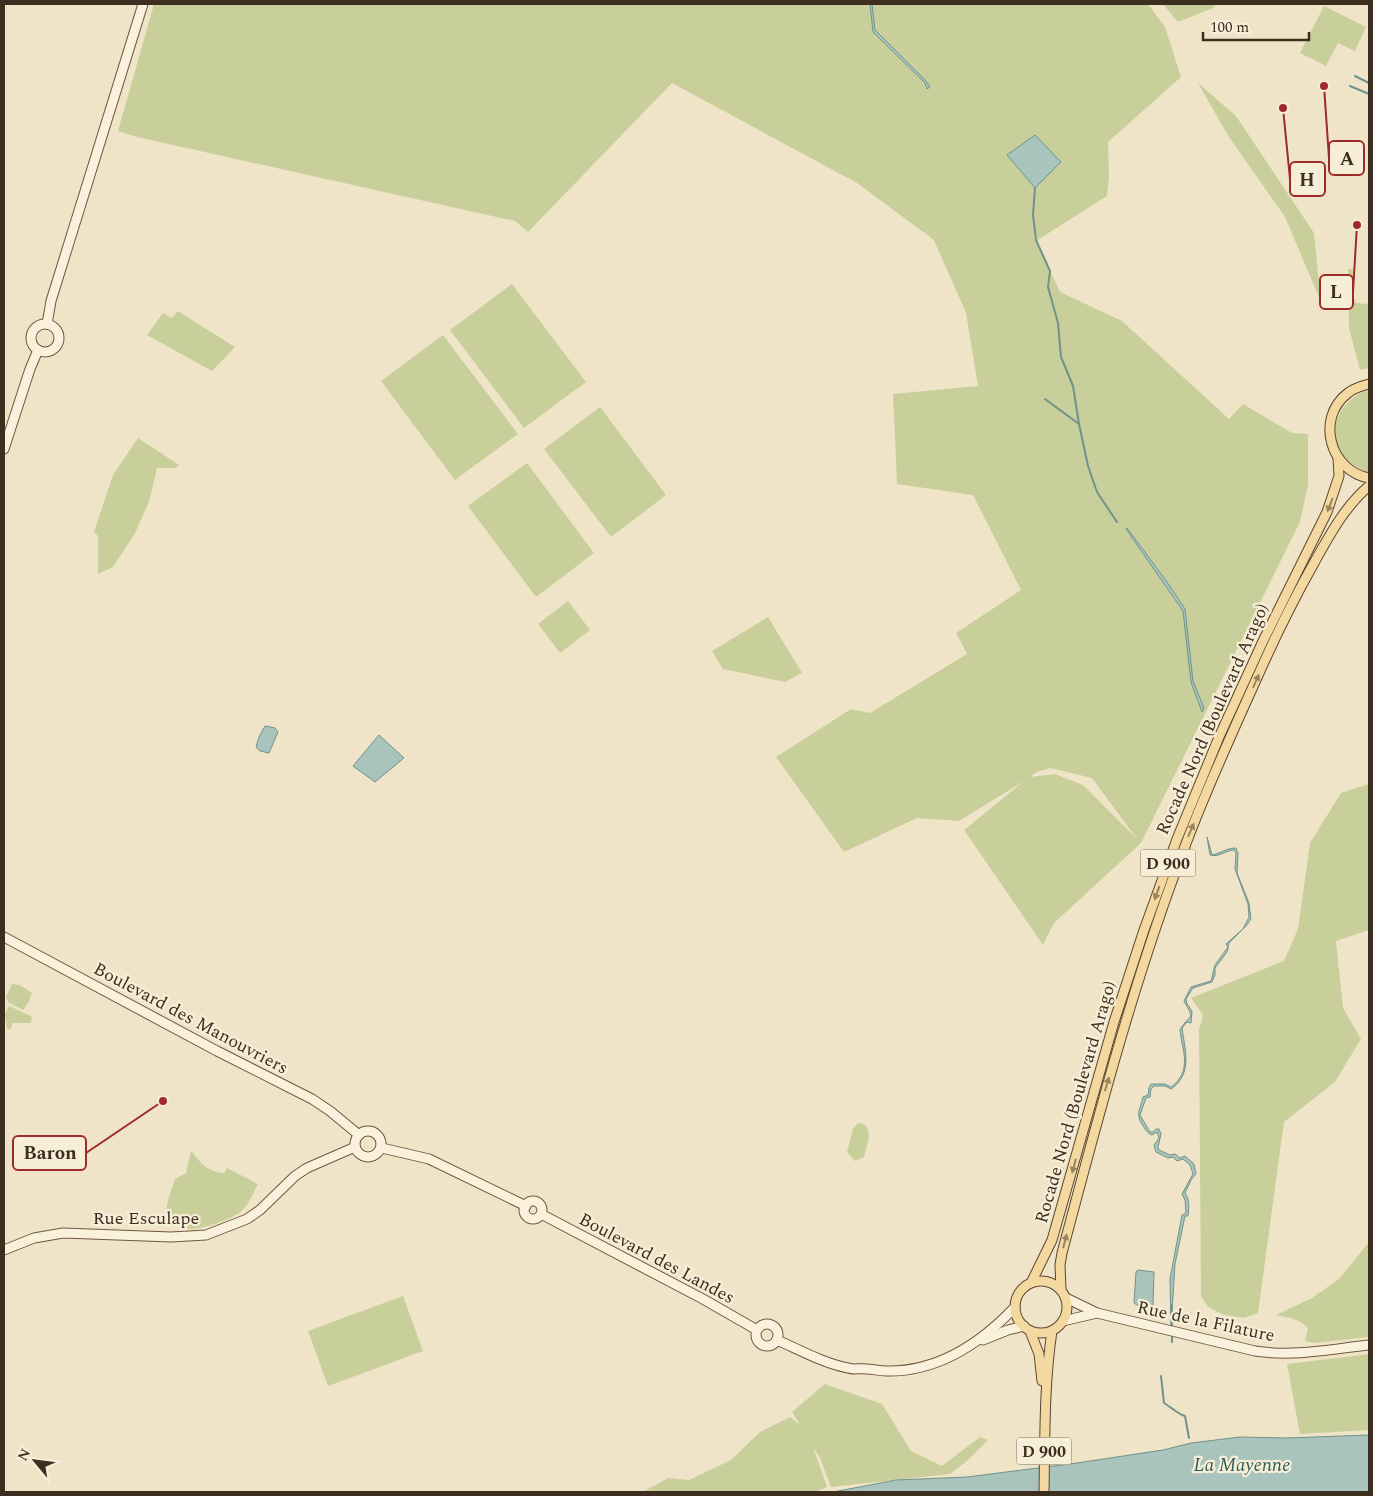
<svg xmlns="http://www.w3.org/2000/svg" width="1373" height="1496" viewBox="0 0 1373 1496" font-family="Spectral,serif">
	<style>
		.green { fill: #c9cf9b; fill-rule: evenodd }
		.water { fill: #a9c4bc; stroke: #6f938a }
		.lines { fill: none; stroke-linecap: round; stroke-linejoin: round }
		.stream { stroke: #6f938a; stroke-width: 2 }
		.secondary-casing { stroke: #6f573f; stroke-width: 11 }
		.primary-casing { stroke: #5b4430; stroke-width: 11 }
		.secondary { stroke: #faf1dc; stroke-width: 9 }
		.primary { stroke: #f3d9a0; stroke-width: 9 }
		.oneway { fill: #988460 }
		.labels { text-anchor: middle; stroke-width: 4.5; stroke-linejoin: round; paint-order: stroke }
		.shield { fill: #f7eed8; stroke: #756857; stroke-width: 1 }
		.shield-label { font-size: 16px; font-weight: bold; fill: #3d2e20 }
		.street-label { font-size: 18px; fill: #3d2e20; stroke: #f7eed8 }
		.water-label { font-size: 19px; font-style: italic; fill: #2f5d5a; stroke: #f7eed8 }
		.leader { fill: none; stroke: #9e2a2b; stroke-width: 2 }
		.callout-dot { fill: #9e2a2b; stroke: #f7eed8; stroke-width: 2 }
		.callout { fill: #f7eed8; stroke: #9e2a2b; stroke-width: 2 }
		.callout-label { font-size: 19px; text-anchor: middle; font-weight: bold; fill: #3d2e20 }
	</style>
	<rect width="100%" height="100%" fill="#f0e4c8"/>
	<g class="green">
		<path d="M154 4H1148L1165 27 1181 77 1108 142 1109 176 1107 196 1036 241 1060 292 1122 321 1229 419 1243 404 1292 433 1308 434V485L1300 522 1141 843 1054 923 1043 945 964 830 1024 781 959 821 917 818 844 852 776 757 851 709 870 713 967 654 956 633 1021 590 973 495 897 484 893 394 978 386 966 313 934 240 857 183 672 83 528 232 515 221 137 137 118 131ZM1050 768 1092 778 1137 839 1083 785 1055 774 1030 777 1037 772Z"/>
		<path d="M1163 4H1217L1213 8 1178 22Z"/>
		<path d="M1324 6 1366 27 1355 51 1338 43 1326 66 1300 53Z"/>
		<path d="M1198 83 1236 116 1314 233 1321 302 1285 217 1229 137Z"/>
		<path d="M1348 269H1353V296L1356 303 1369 304V368L1360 370 1349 328Z"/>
		<path d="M512 284 586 382 524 428 450 330Z"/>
		<path d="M178 311 235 347 212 371 147 335 163 313 172 318Z"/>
		<path d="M443 335 518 434 455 480 381 381Z"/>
		<path d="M1369 390V473C1361 470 1352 467 1346 460 1323 435 1339 398 1369 390Z"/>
		<path d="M600 407 666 495 611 537 544 449Z"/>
		<path d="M138 438 179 465 176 468H157L149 502 135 533 113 567 98 574V536L94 532 113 475Z"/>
		<path d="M527 463 594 553 536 597 468 506Z"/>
		<path d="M568 601 590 630 560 653 538 624Z"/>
		<path d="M768 617 802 673 785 682 723 669 712 651Z"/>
		<path d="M1369 784V930L1336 941 1343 1008 1361 1039 1335 1082 1284 1122 1258 1313 1244 1318 1224 1315 1208 1307 1201 1296 1199 1030 1203 1015 1191 998 1284 961 1298 929 1310 843 1341 793Z"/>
		<path d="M12 984 20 985 32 993 28 1003 23 1010 8 1002 6 997Z"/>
		<path d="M9 1006 31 1016 32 1020 30 1023H13L10 1030 7 1029 5 1014Z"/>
		<path d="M858 1123 864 1124C873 1133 867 1145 864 1157L855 1161 847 1152 853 1129Z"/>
		<path d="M191 1151C201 1163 207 1172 224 1173L227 1168 258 1184C253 1193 248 1207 239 1213 229 1220 200 1230 188 1229 182 1228 170 1222 168 1217 164 1205 172 1190 175 1179L186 1173Z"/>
		<path d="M1369 1242V1337L1315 1343 1305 1341 1308 1328C1299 1318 1289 1318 1276 1315L1312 1298 1339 1279Z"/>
		<path d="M403 1296 423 1351 328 1386 308 1331Z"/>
		<path d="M1369 1354V1430L1300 1434 1287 1364Z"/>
		<path d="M825 1384 882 1404 911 1451 942 1466 980 1437 988 1440 967 1461 950 1474 831 1487 820 1458 813 1447 827 1487 815 1492H643L668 1478 689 1480 731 1460 760 1432 790 1417 800 1425 792 1412Z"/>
	</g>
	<g class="water">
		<path d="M870 4H872L875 30 926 81 930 87 927 89 925 83 873 32Z"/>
		<path d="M1035 135 1061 162 1035 188 1007 155Z"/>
		<path d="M1127 528 1167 582 1185 609 1193 681 1204 708 1202 712 1191 682 1183 611 1126 529Z"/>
		<path d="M265 726 275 728 278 732 269 753 260 751 256 747 259 737Z"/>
		<path d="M379 735 404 758 375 782 353 766Z"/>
		<path d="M1207 837 1212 855C1221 853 1227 848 1236 848L1238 853 1237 873 1249 903 1251 919 1246 926 1229 943 1227 952 1215 968V975L1212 982 1193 988 1186 999 1187 1004 1192 1011 1191 1023 1187 1022 1182 1028C1185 1050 1193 1074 1171 1089L1165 1086H1154L1151 1089 1150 1097 1146 1098 1140 1115 1150 1132H1153L1156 1129H1159L1161 1134 1158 1147 1159 1150 1170 1155 1175 1154 1180 1158 1185 1156 1194 1164 1196 1174 1191 1180 1185 1193C1190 1200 1189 1208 1188 1216H1185L1175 1264 1171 1329 1170 1279 1182 1215 1186 1213 1185 1200 1182 1194 1193 1174 1190 1165 1183 1159 1177 1161 1173 1157 1168 1158 1156 1152 1154 1145 1159 1138 1157 1132 1152 1135C1147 1133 1146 1130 1143 1126 1135 1113 1140 1111 1143 1097L1148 1095 1149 1088 1151 1084H1165L1171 1087C1193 1071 1182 1050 1180 1030 1190 1012 1196 1022 1184 1001L1191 987 1211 981 1215 965 1228 947 1226 944 1243 929 1249 917 1248 904 1235 869 1236 853 1234 850C1226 850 1218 858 1210 855Z"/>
		<path d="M1138 1270 1154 1272 1153 1305 1152 1307 1137 1305 1134 1303 1136 1272Z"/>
		<path d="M1369 1435V1492H833L896 1480 967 1477 1077 1463 1163 1450 1191 1443 1240 1437 1286 1438Z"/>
	</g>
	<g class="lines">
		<g class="stream">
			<path d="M1355 76 1369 83"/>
			<path d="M1350 86 1369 94"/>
			<path d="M1035 188 1033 215 1036 240 1050 271 1048 287 1058 323 1061 357 1073 386 1079 424"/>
			<path d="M1045 399 1079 424 1088 466 1097 492 1117 522"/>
			<path d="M1171 1305 1172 1327"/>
			<path d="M1172 1337V1342"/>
			<path d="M1161 1376 1164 1403C1171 1407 1179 1415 1185 1416L1189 1438"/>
		</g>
		<g class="secondary-casing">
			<g id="secondary">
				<circle cx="45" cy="338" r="14"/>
				<path d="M47 324 51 301 143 4"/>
				<path d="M4 449 30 369 38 350"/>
				<path d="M4 937 217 1051 312 1099 330 1111 359 1135"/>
				<circle cx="368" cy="1144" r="13"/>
				<path d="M382 1148 429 1159 526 1206"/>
				<circle cx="533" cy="1210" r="9"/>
				<path d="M541 1214 703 1299 757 1330"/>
				<path d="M4 1250 34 1238 63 1233 171 1237 206 1235 247 1219 260 1210 295 1176 307 1168 355 1147"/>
				<path d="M1066 1298 1097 1313 1255 1351C1294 1357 1331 1349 1369 1345"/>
				<path d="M1063 1321 1097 1313"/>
				<circle cx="767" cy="1335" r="11"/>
				<path d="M777 1340C800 1350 823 1363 848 1368 854 1370 860 1368 867 1369 873 1369 879 1371 886 1371 937 1372 981 1343 1015 1307"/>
				<path d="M983 1340 1008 1330 1024 1326"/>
			</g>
		</g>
		<g class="primary-casing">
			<g id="primary">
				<path d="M1369 384C1361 386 1354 388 1348 393 1315 418 1330 471 1369 478"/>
				<circle cx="1041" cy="1307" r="26"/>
				<path d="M1031 1283 1052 1240 1114 1022 1144 930 1177 839 1219 737 1263 641 1327 512 1339 476 1338 458"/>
				<path d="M1061 1289 1060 1265 1062 1253C1099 1114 1135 975 1187 841 1210 780 1238 720 1265 660 1280 627 1296 595 1314 563 1329 536 1345 506 1369 486"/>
				<path d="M1030 1331 1039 1354 1042 1381"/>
				<path d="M1044 1492C1045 1438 1044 1384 1052 1331"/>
			</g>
		</g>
		<use href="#secondary" class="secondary"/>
		<use href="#primary" class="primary"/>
	</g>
	<defs><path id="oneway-solid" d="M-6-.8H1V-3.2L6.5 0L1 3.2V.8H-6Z" transform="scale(1.25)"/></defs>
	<g class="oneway">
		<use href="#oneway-solid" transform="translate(1330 505) rotate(111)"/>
		<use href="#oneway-solid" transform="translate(1256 681) rotate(-66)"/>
		<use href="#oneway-solid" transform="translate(1191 830) rotate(-67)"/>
		<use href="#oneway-solid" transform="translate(1157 893) rotate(110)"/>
		<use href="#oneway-solid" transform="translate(1107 1084) rotate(-74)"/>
		<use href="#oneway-solid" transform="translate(1074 1166) rotate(105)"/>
		<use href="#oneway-solid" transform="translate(1065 1241) rotate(-75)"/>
	</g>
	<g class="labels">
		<g class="shield">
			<rect x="1140.5" y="849.5" width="55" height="27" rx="4"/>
			<rect x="1016.5" y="1437.5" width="55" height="27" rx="4"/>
		</g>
		<g class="shield-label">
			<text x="1168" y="869">D 900</text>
			<text x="1044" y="1457">D 900</text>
		</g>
		<g class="street-label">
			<text transform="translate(1212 719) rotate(-66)" y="6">Rocade Nord (Boulevard Arago)</text>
			<text transform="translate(191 1018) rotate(28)" y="6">Boulevard des Manouvriers</text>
			<text transform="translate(1075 1102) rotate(-74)" y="6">Rocade Nord (Boulevard Arago)</text>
			<text x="146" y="1224">Rue Esculape</text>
			<text transform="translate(657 1258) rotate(28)" y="6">Boulevard des Landes</text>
			<text transform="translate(1206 1321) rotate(12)" y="6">Rue de la Filature</text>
		</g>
		<g class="water-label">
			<text x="1242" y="1471">La Mayenne</text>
		</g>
	</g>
	<path class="leader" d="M1324 86L1329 158M1283 108L1290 179M1357 225L1353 292M163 1101L86 1153"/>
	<g class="callout-dot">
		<circle cx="1324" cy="86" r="5"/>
		<circle cx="1283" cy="108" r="5"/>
		<circle cx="1357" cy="225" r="5"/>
		<circle cx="163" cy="1101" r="5"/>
	</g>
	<g class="callout">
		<rect x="1329" y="141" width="35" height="34" rx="5"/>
		<rect x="1290" y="162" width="35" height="34" rx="5"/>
		<rect x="1320" y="275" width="33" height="34" rx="5"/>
		<rect x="13" y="1136" width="73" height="34" rx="5"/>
	</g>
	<g class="callout-label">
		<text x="1347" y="165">A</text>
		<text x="1307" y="186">H</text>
		<text x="1336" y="298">L</text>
		<text x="50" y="1159">Baron</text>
	</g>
	<rect width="1373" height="1496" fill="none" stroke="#3d2e20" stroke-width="10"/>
	<g transform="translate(35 1461) rotate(299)" stroke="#f7eed8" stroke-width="4" paint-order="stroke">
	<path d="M0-4L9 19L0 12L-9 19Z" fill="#3d2e20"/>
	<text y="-8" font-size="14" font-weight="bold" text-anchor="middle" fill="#3d2e20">N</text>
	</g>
	<path d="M1203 32v8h106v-8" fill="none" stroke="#3d2e20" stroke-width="2.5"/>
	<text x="1210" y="32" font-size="15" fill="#3d2e20" stroke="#f7eed8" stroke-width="4" paint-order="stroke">100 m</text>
</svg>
